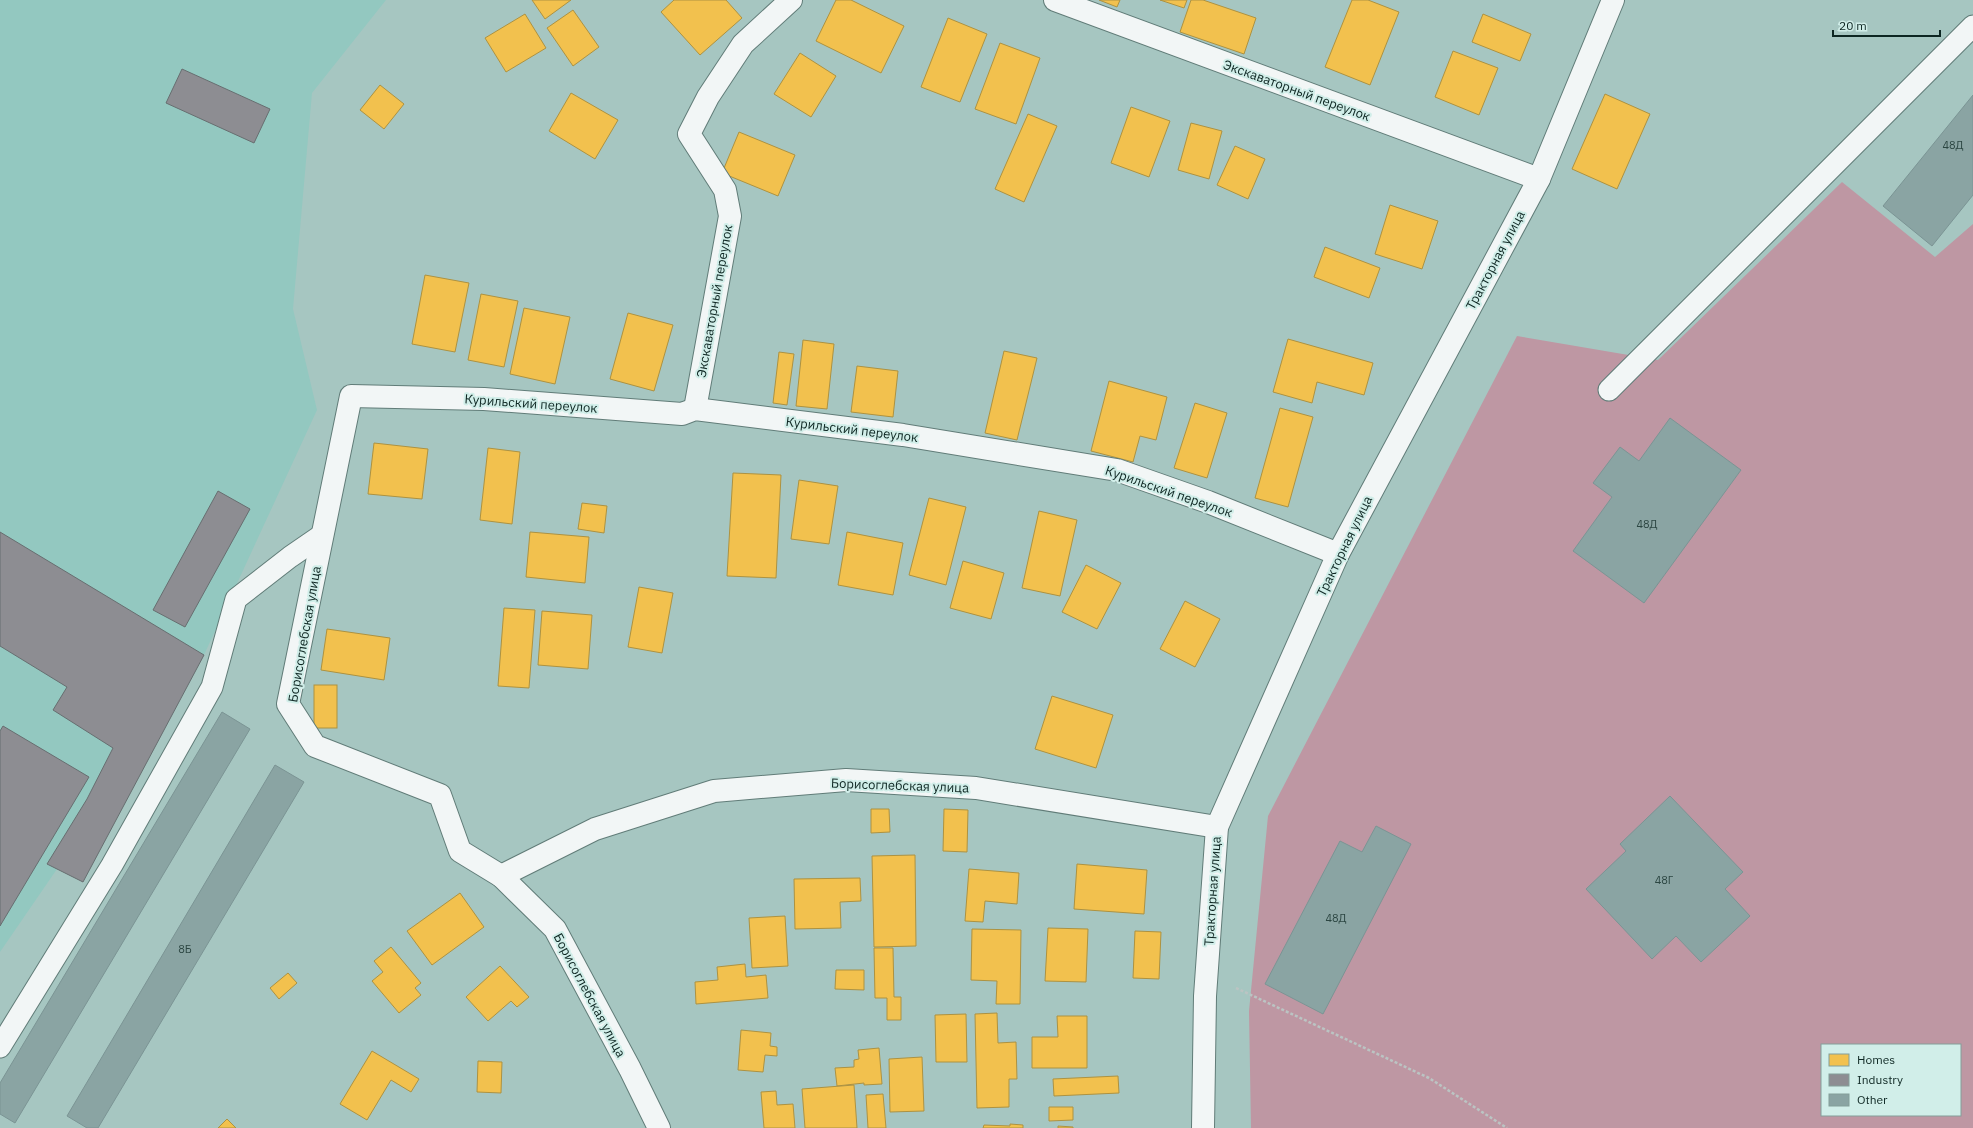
<svg xmlns="http://www.w3.org/2000/svg" width="1973" height="1128" viewBox="0 0 1973 1128" font-family="'IBM Plex Sans',sans-serif">
	<style>
		.built { fill: #93c8c0 }
		.forest { fill: #be97a3; fill-rule: evenodd }
		.homes { fill: #f2c14e; stroke: #ad9241 }
		.industry { fill: #8d8d92; stroke: #676e70 }
		.building { fill: #8aa4a3; stroke: #7b9494 }
		.lines { fill: none; stroke-linecap: round; stroke-linejoin: round }
		.lane-casing { stroke: #617c78; stroke-width: 23 }
		.street-casing { stroke: #617c78; stroke-width: 24 }
		.path { stroke: #bbc4c3; stroke-width: 2.5; stroke-dasharray: 3 2; stroke-linecap: butt }
		.lane { stroke: #f2f6f6; stroke-width: 21 }
		.street { stroke: #f2f6f6; stroke-width: 22 }
		.labels { text-anchor: middle; stroke-width: 4; stroke-linejoin: round; paint-order: stroke }
		.number-label { font-size: 11px; fill: #2c4642 }
		.street-label { font-size: 13px; fill: #0d2622; stroke: #d1eee9 }
	</style>
	<rect width="100%" height="100%" fill="#a6c6c1"/>
	<path class="built" d="M0 0H386L312 93 293 309 317 410 204 655 0 952Z"/>
	<path class="forest" d="M1842 182 1935 257 1973 224V1128H1251L1249 1011 1268 816 1517 336 1658 360ZM1822 1045H1960V1115H1822Z"/>
	<g class="homes">
		<path d="M532 0H571L545 19Z"/>
		<path d="M674 0H726L742 18 700 55 661 12Z"/>
		<path d="M836 0H851L904 26 881 73 816 41Z"/>
		<path d="M1099 0H1120L1117 7Z"/>
		<path d="M1160 0H1187L1184 8Z"/>
		<path d="M1191 0H1203L1256 18 1244 54 1180 32Z"/>
		<path d="M1352 0H1368L1399 12 1370 85 1325 67Z"/>
		<path d="M573 10 599 47 573 66 547 28Z"/>
		<path d="M525 14 546 48 506 72 485 38Z"/>
		<path d="M1483 14 1531 34 1520 61 1472 42Z"/>
		<path d="M948 18 987 34 960 102 921 87Z"/>
		<path d="M1000 43 1040 58 1016 124 975 109Z"/>
		<path d="M1453 51 1498 68 1479 115 1435 97Z"/>
		<path d="M800 53 836 76 811 117 774 94Z"/>
		<path d="M380 85 404 104 384 129 360 110Z"/>
		<path d="M571 93 618 120 595 159 549 131Z"/>
		<path d="M1605 94 1650 114 1617 189 1572 169Z"/>
		<path d="M1131 107 1170 121 1149 177 1111 163Z"/>
		<path d="M1028 114 1057 126 1024 202 995 189Z"/>
		<path d="M1191 123 1222 131 1209 179 1178 170Z"/>
		<path d="M739 132 795 155 778 196 722 173Z"/>
		<path d="M1235 146 1265 159 1248 199 1217 185Z"/>
		<path d="M1390 205 1438 221 1422 269 1375 254Z"/>
		<path d="M1325 247 1380 268 1369 298 1314 277Z"/>
		<path d="M425 275 469 283 455 352 412 344Z"/>
		<path d="M481 294 518 301 504 367 468 360Z"/>
		<path d="M524 308 570 317 555 384 510 374Z"/>
		<path d="M628 313 673 325 654 391 610 379Z"/>
		<path d="M1288 339 1373 363 1364 395 1317 382 1312 403 1273 392Z"/>
		<path d="M803 340 834 344 827 409 796 406Z"/>
		<path d="M1004 351 1037 358 1017 440 985 433Z"/>
		<path d="M779 352 794 354 787 405 773 403Z"/>
		<path d="M857 366 898 371 893 417 851 412Z"/>
		<path d="M1109 381 1167 397 1156 440 1140 436 1133 462 1091 451Z"/>
		<path d="M1195 403 1227 413 1207 478 1174 468Z"/>
		<path d="M1280 408 1313 417 1288 507 1255 498Z"/>
		<path d="M374 443 428 449 422 499 368 494Z"/>
		<path d="M488 448 520 452 512 524 480 520Z"/>
		<path d="M733 473 781 475 776 578 727 576Z"/>
		<path d="M799 480 838 486 829 544 791 539Z"/>
		<path d="M929 498 966 507 946 585 909 575Z"/>
		<path d="M582 503 607 506 604 533 578 529Z"/>
		<path d="M1039 511 1077 520 1060 596 1022 588Z"/>
		<path d="M530 532 589 537 585 583 526 577Z"/>
		<path d="M847 532 903 543 893 595 838 585Z"/>
		<path d="M963 561 1004 573 991 619 950 608Z"/>
		<path d="M1086 565 1121 583 1097 629 1062 612Z"/>
		<path d="M639 587 673 593 662 653 628 647Z"/>
		<path d="M1185 601 1220 619 1195 667 1160 649Z"/>
		<path d="M504 608 535 610 529 688 498 686Z"/>
		<path d="M542 611 592 615 588 669 538 665Z"/>
		<path d="M327 629 390 638 384 680 321 670Z"/>
		<rect x="314" y="685" width="23" height="43"/>
		<path d="M1052 696 1113 715 1096 768 1035 749Z"/>
		<path d="M871 809H889L890 832 871 833Z"/>
		<path d="M944 809 968 810 967 852 943 851Z"/>
		<path d="M915 855 916 946 874 947 872 856Z"/>
		<path d="M1077 864 1147 870 1144 914 1074 909Z"/>
		<path d="M969 869 1019 873 1017 904 985 901 983 922 965 921Z"/>
		<path d="M860 878 861 901 840 902 841 928 795 929 794 879Z"/>
		<path d="M460 893 484 927 432 965 407 931Z"/>
		<path d="M785 916 788 966 752 968 749 918Z"/>
		<path d="M1048 928 1088 929 1086 982 1045 981Z"/>
		<path d="M972 929 1021 930 1020 1004H996L997 981 971 980Z"/>
		<path d="M1135 931 1161 932 1159 979 1133 978Z"/>
		<path d="M391 947 421 983 415 988 421 995 399 1013 372 981 383 972 374 961Z"/>
		<path d="M874 948H893L894 997H901V1020H887V998H875Z"/>
		<path d="M745 964 746 977 766 975 768 998 696 1004 695 982 718 980 717 967Z"/>
		<path d="M500 966 529 997 517 1007 511 1001 488 1021 466 997Z"/>
		<path d="M836 970H864V990L835 989Z"/>
		<path d="M288 973 297 983 279 999 270 988Z"/>
		<path d="M997 1013 998 1043 1016 1042 1017 1079H1009V1107L977 1108 975 1014Z"/>
		<path d="M966 1014 967 1062H936L935 1015Z"/>
		<path d="M1057 1016H1087V1068H1032V1037H1058Z"/>
		<path d="M741 1030 771 1033 770 1046 777 1047V1056L765 1055 763 1072 738 1070Z"/>
		<path d="M879 1048 882 1084 864 1085V1083L837 1086 835 1068 854 1067V1060L859 1059 858 1050Z"/>
		<path d="M372 1051 419 1079 411 1092 391 1080 367 1120 340 1104Z"/>
		<path d="M922 1057 924 1111 890 1112 889 1059Z"/>
		<path d="M478 1061 502 1062 501 1093 477 1092Z"/>
		<path d="M1118 1076 1119 1093 1054 1096 1053 1079Z"/>
		<path d="M854 1085 857 1128H805L802 1089Z"/>
		<path d="M776 1091 777 1105 793 1104 795 1128H764L761 1092Z"/>
		<path d="M883 1094 886 1128H868L866 1095Z"/>
		<path d="M1049 1107H1073V1120L1049 1121Z"/>
		<path d="M227 1119 236 1128H218Z"/>
		<path d="M1010 1124 1023 1125V1128H983L984 1125 1010 1126Z"/>
		<path d="M1058 1126 1073 1127V1128H1058Z"/>
	</g>
	<g class="industry">
		<path d="M182 69 270 109 254 143 166 103Z"/>
		<path d="M218 491 250 509 185 627 153 610Z"/>
		<path d="M0 532 204 655 83 882 47 864 87 799 113 748 53 710 67 687 0 646Z"/>
		<path d="M3 726 89 777 0 926V731Z"/>
	</g>
	<g class="building">
		<path d="M1973 95V195L1932 246 1883 206Z"/>
		<path d="M1670 418 1741 470 1644 603 1573 551 1612 497 1593 483 1620 447 1639 461Z"/>
		<path d="M222 712 250 729 15 1123 0 1114V1083Z"/>
		<path d="M275 765 304 782 98 1128H87L67 1116Z"/>
		<path d="M1670 796 1743 872 1725 889 1750 916 1701 962 1676 936 1652 959 1586 889 1626 851 1620 844Z"/>
		<path d="M1376 826 1411 844 1323 1014 1265 984 1340 841 1362 852Z"/>
	</g>
	<g class="lines">
		<g class="lane-casing">
			<g id="lane">
				<path d="M1609 390 1973 26"/>
				<path d="M0 1047 112 865 212 687 236 599 290 557 322 535"/>
			</g>
		</g>
		<g class="street-casing">
			<g id="street">
				<path d="M1055 0 1539 179"/>
				<path d="M695 409 730 216 725 190 689 134 708 97 743 44 791 0"/>
				<path d="M501 876 595 829 714 791 846 780 976 788 1217 827"/>
				<path d="M659 1128 630 1069 555 929 501 876 460 851 440 795 315 746 288 704 351 396 484 399 682 414 695 409 903 435 1117 470 1208 502 1338 554"/>
				<path d="M1203 1128 1205 996 1217 827 1338 554 1539 179 1613 0"/>
			</g>
		</g>
		<path class="path" d="M1236 988 1429 1078 1507 1128"/>
		<use href="#lane" class="lane"/>
		<use href="#street" class="street"/>
	</g>
	<g class="labels">
		<g class="number-label">
			<text x="1953" y="149">48Д</text>
			<text x="1647" y="528">48Д</text>
			<text x="1664" y="884">48Г</text>
			<text x="1336" y="922">48Д</text>
			<text x="185" y="953">8Б</text>
		</g>
		<g class="street-label">
			<text transform="translate(1297 90) rotate(20)" y="5">Экскаваторный переулок</text>
			<text transform="translate(1495 260) rotate(-62)" y="5">Тракторная улица</text>
			<text transform="translate(714 301) rotate(-80)" y="5">Экскаваторный переулок</text>
			<text transform="translate(531 403) rotate(4)" y="5">Курильский переулок</text>
			<text transform="translate(852 429) rotate(7)" y="5">Курильский переулок</text>
			<text transform="translate(1169 491) rotate(19)" y="5">Курильский переулок</text>
			<text transform="translate(1344 546) rotate(-64)" y="5">Тракторная улица</text>
			<text transform="translate(304 634) rotate(-80)" y="5">Борисоглебская улица</text>
			<text transform="translate(900 785) rotate(2)" y="5">Борисоглебская улица</text>
			<text transform="translate(1212 891) rotate(-86)" y="5">Тракторная улица</text>
			<text transform="translate(590 995) rotate(62)" y="5">Борисоглебская улица</text>
		</g>
	</g>
	<rect x="1821" y="1044" width="140" height="72" fill="#d1eee9" stroke="#839e99"/>
	<rect x="1829" y="1054" width="20" height="12" fill="#f2c14e" stroke="#839e99"/>
	<text x="1857" y="1064" font-size="12" fill="#0d2622">Homes</text>
	<rect x="1829" y="1074" width="20" height="12" fill="#8d8d92" stroke="#839e99"/>
	<text x="1857" y="1084" font-size="12" fill="#0d2622">Industry</text>
	<rect x="1829" y="1094" width="20" height="12" fill="#8aa4a3" stroke="#839e99"/>
	<text x="1857" y="1104" font-size="12" fill="#0d2622">Other</text>
	<path d="M1833 30v6h107v-6" fill="none" stroke="#0d2622" stroke-width="2"/>
	<text x="1839" y="30" font-size="12" fill="#0d2622" stroke="#d1eee9" stroke-width="3" paint-order="stroke">20 m</text>
</svg>
